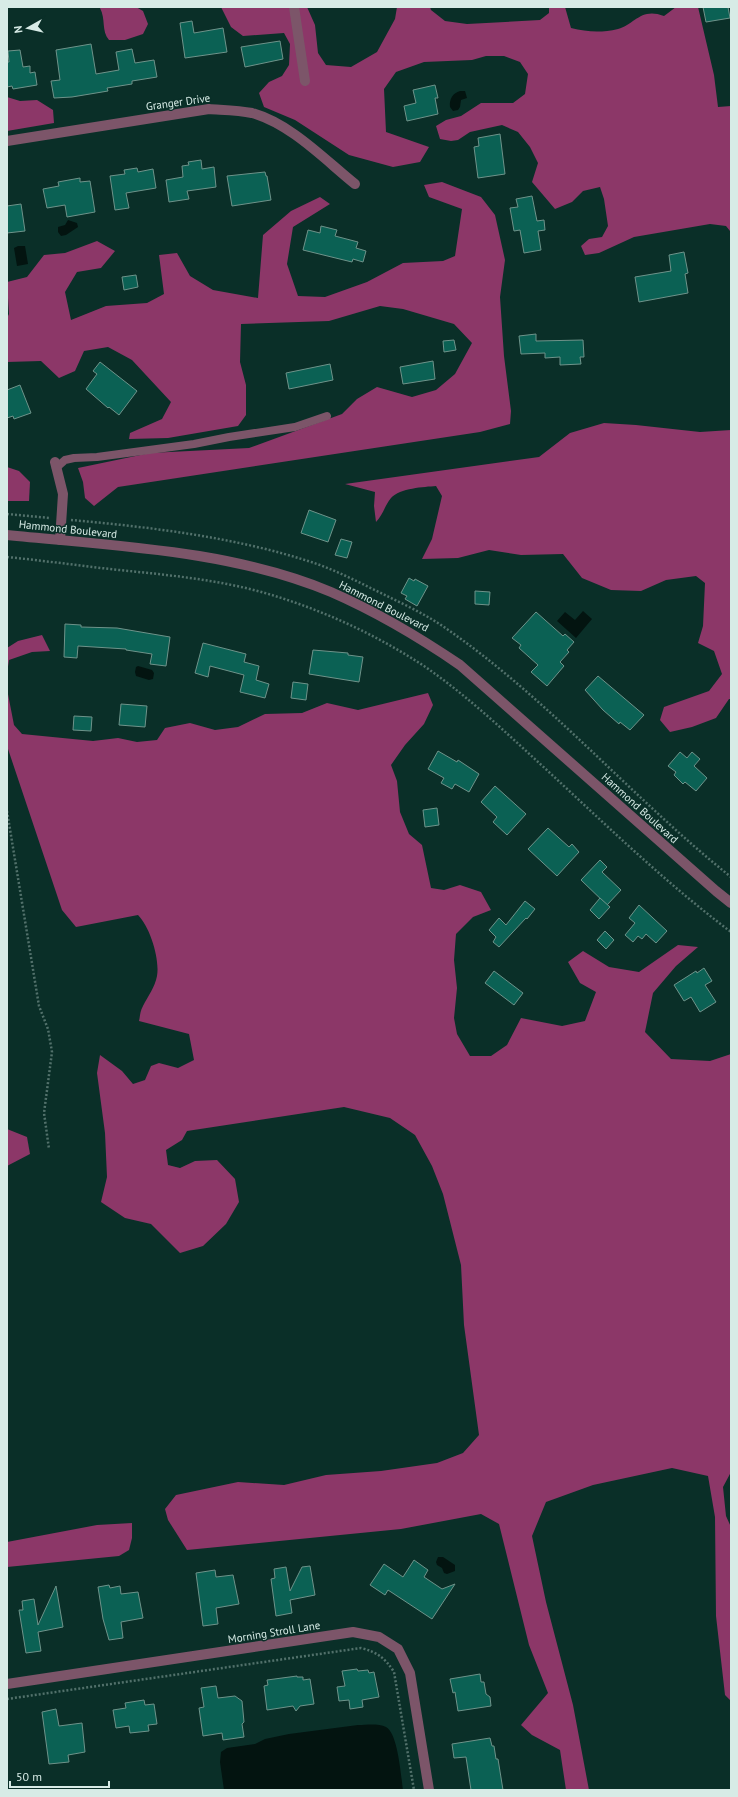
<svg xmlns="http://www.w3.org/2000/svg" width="738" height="1797" viewBox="0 0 738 1797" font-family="'PT Sans',sans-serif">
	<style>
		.forest { fill: #8c3768 }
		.water { fill: #031410 }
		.building { fill: #0b6154; stroke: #6e938a }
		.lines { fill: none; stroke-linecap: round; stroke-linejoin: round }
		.path { stroke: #52716b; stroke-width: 2.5; stroke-dasharray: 2 2; stroke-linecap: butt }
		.service { stroke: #7c5569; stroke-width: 8 }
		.minor { stroke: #7c5569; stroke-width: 10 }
		.tertiary { stroke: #7c5569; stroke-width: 10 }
		.labels { text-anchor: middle; stroke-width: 3; stroke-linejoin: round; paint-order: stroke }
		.street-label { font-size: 11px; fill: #d7ebe6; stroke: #0a2f28 }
	</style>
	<rect width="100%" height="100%" fill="#0a2f28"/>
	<g class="forest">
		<path d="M70 7H136L143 11 148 24 143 34 125 40H109C101 31 106 19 100 8Z"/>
		<path d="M221 7H307L315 25 318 53 326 65 351 67 377 52 395 19 397 7H430L431 10 445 21 467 24 540 20 549 13V7H565L571 28C587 32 601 33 618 29 635 24 641 7 664 16L676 7H698L714 75 718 107 731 106V237L730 231 726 226 710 224 634 237 599 253 585 255 581 246 589 239 602 237 608 226 604 199 600 187 583 191 572 202 555 209 532 182 538 163 530 147 518 132 502 125 470 132 458 140 451 141 440 139 436 126 446 120 461 116 481 103H513L525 94 528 74 520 62 504 56H486L472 60 424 62 396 72 384 89 386 132 429 147 420 162 393 167 349 155 295 120 264 107 259 93 269 82 282 76 289 65 290 44 284 33 243 36 231 27Z"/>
		<path d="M7 97 20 101 37 100 53 110 54 123 7 131Z"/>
		<path d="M442 182 481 197 495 215 505 260 500 297 504 356 511 411 510 424 480 432 118 487 94 506 85 498 83 482 78 468 150 453 249 448 342 414 357 399 377 387 412 397 436 390 455 374 472 343 454 324 403 309 380 306 329 321 241 324 240 362 246 385V415L238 426 168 438 129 439 130 433 162 419 171 402 132 360 108 347 84 351 75 371 59 378 41 361 7 362V318L9 314 7 282 27 277 44 255 65 253 97 241 115 251 101 268 77 272 65 292 71 320 106 306 147 303 164 294 159 255 177 253 190 276 213 290 258 298 263 235 291 211 320 197 330 204 293 227 287 264 298 296 325 297 367 282 403 263 443 261 455 256 462 209 429 197 424 185Z"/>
		<path d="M604 423 636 425 700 432 731 430V699H729L716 718 692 727 670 732 660 720 664 707 709 691 722 674 714 651 698 643 703 626 705 583 696 576 666 580 641 591 611 590 582 578 563 554 521 555 489 550 458 558 422 559 432 539 442 496 436 486C424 487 400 488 391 498 385 505 383 515 376 522L374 506 375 492 345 484 539 457 570 433Z"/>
		<path d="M7 467 19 471 30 482 29 501H7Z"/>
		<path d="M42 635 50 651 32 652 9 660 7 673V648L18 641Z"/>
		<path d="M7 689 14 725 22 734 93 741 118 738 137 742 157 740 165 728 190 723 215 730 238 727 265 714 302 713 327 703 358 710 428 693 433 705 424 724 405 745 391 765 397 781 400 812 409 834 422 845 431 888 444 890 460 885 481 892 491 910 473 917 456 934 454 960 457 988 454 1018 457 1034 470 1056H491L507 1045 521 1018 562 1026 585 1021 596 992 580 983 568 962 583 951 609 967 639 972 678 945 698 947 676 966 653 993 645 1032 671 1059 710 1061 731 1054V1472L723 1487 726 1516 731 1527V1701L725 1695 716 1616 715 1517 708 1476 672 1468 593 1485 546 1502 532 1536 546 1602 573 1705 589 1790H566L560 1750 532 1735 521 1725 548 1693 529 1645 499 1524 481 1514 401 1529 187 1550 168 1520 165 1509 176 1495 238 1482 284 1485 326 1475 381 1471 437 1463 463 1453 479 1435 464 1325 461 1265 443 1194 432 1166 415 1135 390 1118 344 1107 187 1131 182 1140 166 1150 168 1165 180 1168 195 1161 217 1160 235 1179 239 1202 226 1224 203 1246 180 1253 151 1224 125 1218 101 1202 107 1177 105 1133 97 1073 100 1055 122 1071 133 1084 145 1080 151 1066 159 1063 178 1068 194 1060 189 1034 139 1021C140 1017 140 1011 143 1006 148 996 155 987 157 976 160 959 150 927 138 915L76 927 62 910 7 746Z"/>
		<path d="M7 1129 27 1137 30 1154 7 1166Z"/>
		<path d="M132 1523V1538L129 1550 119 1556 7 1567V1542L97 1525Z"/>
	</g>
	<g class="water">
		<path d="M460 91H465L467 98 461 100 460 107 458 110 453 111 450 107C449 99 453 93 460 91Z"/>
		<path d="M68 220 77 223 78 227 66 235 61 236 58 232V227L65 225Z"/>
		<path d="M18 246H25L28 264 17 266 14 248Z"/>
		<path d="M583 611 592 619 576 638 557 621 565 612 575 620Z"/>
		<path d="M138 666 152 670 154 673 153 679 149 680 136 676 135 672 136 667Z"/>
		<path d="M438 1557H443L455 1565V1571L447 1574 444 1573 442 1568 437 1565 436 1562Z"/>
		<path d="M358 1725C366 1725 378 1723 386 1727 398 1733 401 1777 403 1790H224L220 1762 221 1752 227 1748 255 1744 265 1739 289 1734Z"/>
	</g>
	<g class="building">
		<path d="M703 7H728L730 18 706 22Z"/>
		<path d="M192 21 194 33 223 28 227 52 185 58 180 23Z"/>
		<path d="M280 41 283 59 245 67 241 47Z"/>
		<path d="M91 44 96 74 119 70 116 52 132 49 135 63 154 60 157 77 132 81V84L107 88 108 91 72 97 54 98 51 81 60 80 56 50Z"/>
		<path d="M20 50 23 67 30 66V73L35 72 37 85 13 89 12 86 7 87V62H9L8 51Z"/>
		<path d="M435 85 438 98H435L438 114 407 121 404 106 416 103 413 90Z"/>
		<path d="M500 134 505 174 478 178 474 147 479 146 478 138Z"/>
		<path d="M201 160 202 169 214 167 216 187 187 191 189 199 169 202 166 180 183 177 182 166 189 165 188 162Z"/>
		<path d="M137 168 138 172 153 169 156 188 126 193 129 208 115 210 110 176 125 174 124 170Z"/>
		<path d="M265 172 266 176H267L271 200 232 206 227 176Z"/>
		<path d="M80 178V182L90 181 95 212 67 217 65 205 47 208 43 189 59 186 58 182Z"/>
		<path d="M532 196 537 221 544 220 545 230 538 231 541 250 524 253 520 230 514 231 510 208 518 207 516 199Z"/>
		<path d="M21 204 25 231 7 233V206Z"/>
		<path d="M321 226 337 230 335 236 358 242 356 248 366 251 363 262 353 259 352 262 303 250 308 230 320 233Z"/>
		<path d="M684 252 688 273 685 274 688 293 639 302 635 277 671 271 669 255Z"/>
		<path d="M136 275 138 287 124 290 122 277Z"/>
		<path d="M536 334V341L583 340 584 357H580L581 364 560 365V357L545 358V353L521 354 519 336Z"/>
		<path d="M454 340 456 350 444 352 443 341Z"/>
		<path d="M433 361 435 379 403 384 400 367Z"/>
		<path d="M100 362 137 391 119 415 109 407 108 408 86 389 97 374 93 371Z"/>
		<path d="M330 364 333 380 289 389 286 373Z"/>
		<path d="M20 385 31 413 14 419 13 416 7 418V390Z"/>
		<path d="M309 510 336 520 328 542 301 533Z"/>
		<path d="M341 539 352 542 347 558 335 555Z"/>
		<path d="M409 578 414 581 415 579 428 586 417 606 405 599 407 596 401 593Z"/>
		<path d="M475 591 490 592 489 605 475 604Z"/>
		<path d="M536 612 563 636 565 634 574 642 567 650 569 652 560 662 564 666 547 686 531 672 538 665 519 648 521 645 512 638Z"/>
		<path d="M65 624 81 625V627L117 628 170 637 166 666 150 664 152 654 126 650V649L78 646 77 658 64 657Z"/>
		<path d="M203 643 246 654 244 662 259 666 256 680 269 684 265 698 240 692 244 675 210 666 208 677 195 673Z"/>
		<path d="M313 650 348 653V655L363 657 359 682 309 674Z"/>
		<path d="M598 676 644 715 630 730 620 722 619 724 603 710 585 690Z"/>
		<path d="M293 682 308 684 306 700 291 698Z"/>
		<path d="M121 704 147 706 145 727 119 725Z"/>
		<path d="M74 716 92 717 91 731 73 730Z"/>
		<path d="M438 751 457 762 458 760 479 774 469 792 455 784 452 789 441 783 444 778 428 769Z"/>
		<path d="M680 752 687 758 692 752 700 759 694 766 707 778 696 791 685 782 683 784 674 775 676 772 668 766Z"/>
		<path d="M495 786 526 814 507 835 493 822 497 817 481 802Z"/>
		<path d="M437 808 439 825 425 827 423 810Z"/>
		<path d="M548 828 569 847 572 844 579 852 557 876 528 849Z"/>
		<path d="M600 860 607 867 602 872 621 890 607 905 581 880Z"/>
		<path d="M600 898 610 907 599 919 590 910Z"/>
		<path d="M525 901 535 909 527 919 526 918 499 947 493 942 496 937 489 930 499 918 506 925Z"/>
		<path d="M639 905 667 931 656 943 646 934 642 939 638 936 633 942 625 935 635 923 629 918Z"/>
		<path d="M605 931 614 940 606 949 597 940Z"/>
		<path d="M704 968 712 981 705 985 716 1002 700 1012 691 997 684 1001 674 985 696 971 697 973Z"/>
		<path d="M494 971 523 993 514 1005 485 983Z"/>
		<path d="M414 1560 428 1570 424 1577 442 1589 455 1584 432 1619 388 1590 385 1595 370 1585 384 1564 403 1577Z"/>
		<path d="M310 1566 315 1595 290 1600 292 1613 276 1616 271 1579 275 1578 274 1569 286 1567 290 1591 302 1567Z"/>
		<path d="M215 1570 216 1577 233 1575 239 1604 216 1608 218 1624 203 1626 196 1573Z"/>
		<path d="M109 1585 110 1588 120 1586 121 1594 138 1592 143 1618 121 1622 123 1638 109 1640 103 1619 98 1587Z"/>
		<path d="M56 1586 63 1627 38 1632 41 1651 26 1653 19 1610H23L22 1601 34 1599 38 1625Z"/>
		<path d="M357 1669 358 1671 368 1670 369 1673 374 1672 379 1697 362 1700 363 1707 350 1709 349 1700 339 1701 337 1687 345 1686 342 1671Z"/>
		<path d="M480 1674 481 1682H484L486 1694 490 1697 491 1706 458 1711 455 1692 453 1693 450 1679Z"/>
		<path d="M297 1676V1677H303V1680L310 1679 314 1704 300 1706 296 1711 293 1706 267 1710 264 1686 268 1685 267 1680Z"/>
		<path d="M216 1686 218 1698 235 1696 242 1701 244 1722 242 1724 244 1737 223 1740 222 1733 203 1736 199 1708 204 1707 201 1688Z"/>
		<path d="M144 1700 145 1705 154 1704 157 1724 148 1725 149 1731 130 1733 129 1726 116 1728 113 1710 126 1708 125 1703Z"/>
		<path d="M56 1709 59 1726 82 1723 85 1752 68 1755 69 1762 49 1764 42 1712Z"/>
		<path d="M490 1738 492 1746H494L496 1759H498L503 1790H471L466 1757 454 1758 452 1744Z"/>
	</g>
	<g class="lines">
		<g class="path">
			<path d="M7 514 50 518"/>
			<path d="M71 520C150 527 233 537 308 561 334 569 358 582 383 594 403 604 425 614 444 627 549 699 632 798 731 877"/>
			<path d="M7 557C48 561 88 567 129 571 178 576 227 581 275 596 327 612 378 636 424 666 465 694 501 728 537 761 600 819 663 881 731 932"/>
			<path d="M7 811 39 1006 48 1029 52 1052 44 1113 49 1149"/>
			<path d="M7 1699 361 1648C377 1652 385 1658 394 1672L414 1790"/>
		</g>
		<path class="service" d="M56 468 65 460 74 458 97 457 194 444 229 437 295 427 327 416"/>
		<g class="minor">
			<path d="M294 7 305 81"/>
			<path d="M7 141 209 109C223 110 238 110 252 113 291 124 324 159 355 184"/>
			<path d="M55 462 63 494 60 540"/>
			<path d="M7 1684 353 1632 379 1637 398 1649 410 1673 429 1790"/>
		</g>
		<path class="tertiary" d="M7 535C114 546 231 550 331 592 377 612 419 637 460 665L716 891 731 903"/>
	</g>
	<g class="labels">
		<g class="street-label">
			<text transform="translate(178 102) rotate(-8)" y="4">Granger Drive</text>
			<text transform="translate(68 529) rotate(6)" y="4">Hammond Boulevard</text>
			<text transform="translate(384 606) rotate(27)" y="4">Hammond Boulevard</text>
			<text transform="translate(640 808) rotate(42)" y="4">Hammond Boulevard</text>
			<text transform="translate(274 1632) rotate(-9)" y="4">Morning Stroll Lane</text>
		</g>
	</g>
	<rect width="738" height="1797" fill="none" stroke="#d7ebe6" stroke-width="16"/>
	<g transform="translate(28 28) rotate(262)" stroke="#0a2f28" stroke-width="3" paint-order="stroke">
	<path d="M0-3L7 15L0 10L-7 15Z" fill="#d7ebe6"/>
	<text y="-6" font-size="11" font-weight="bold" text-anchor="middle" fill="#d7ebe6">N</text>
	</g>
	<path d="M10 1781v6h99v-6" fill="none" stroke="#d7ebe6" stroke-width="2"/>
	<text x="16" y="1781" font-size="12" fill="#d7ebe6" stroke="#0a2f28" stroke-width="3" paint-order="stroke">50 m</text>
</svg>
